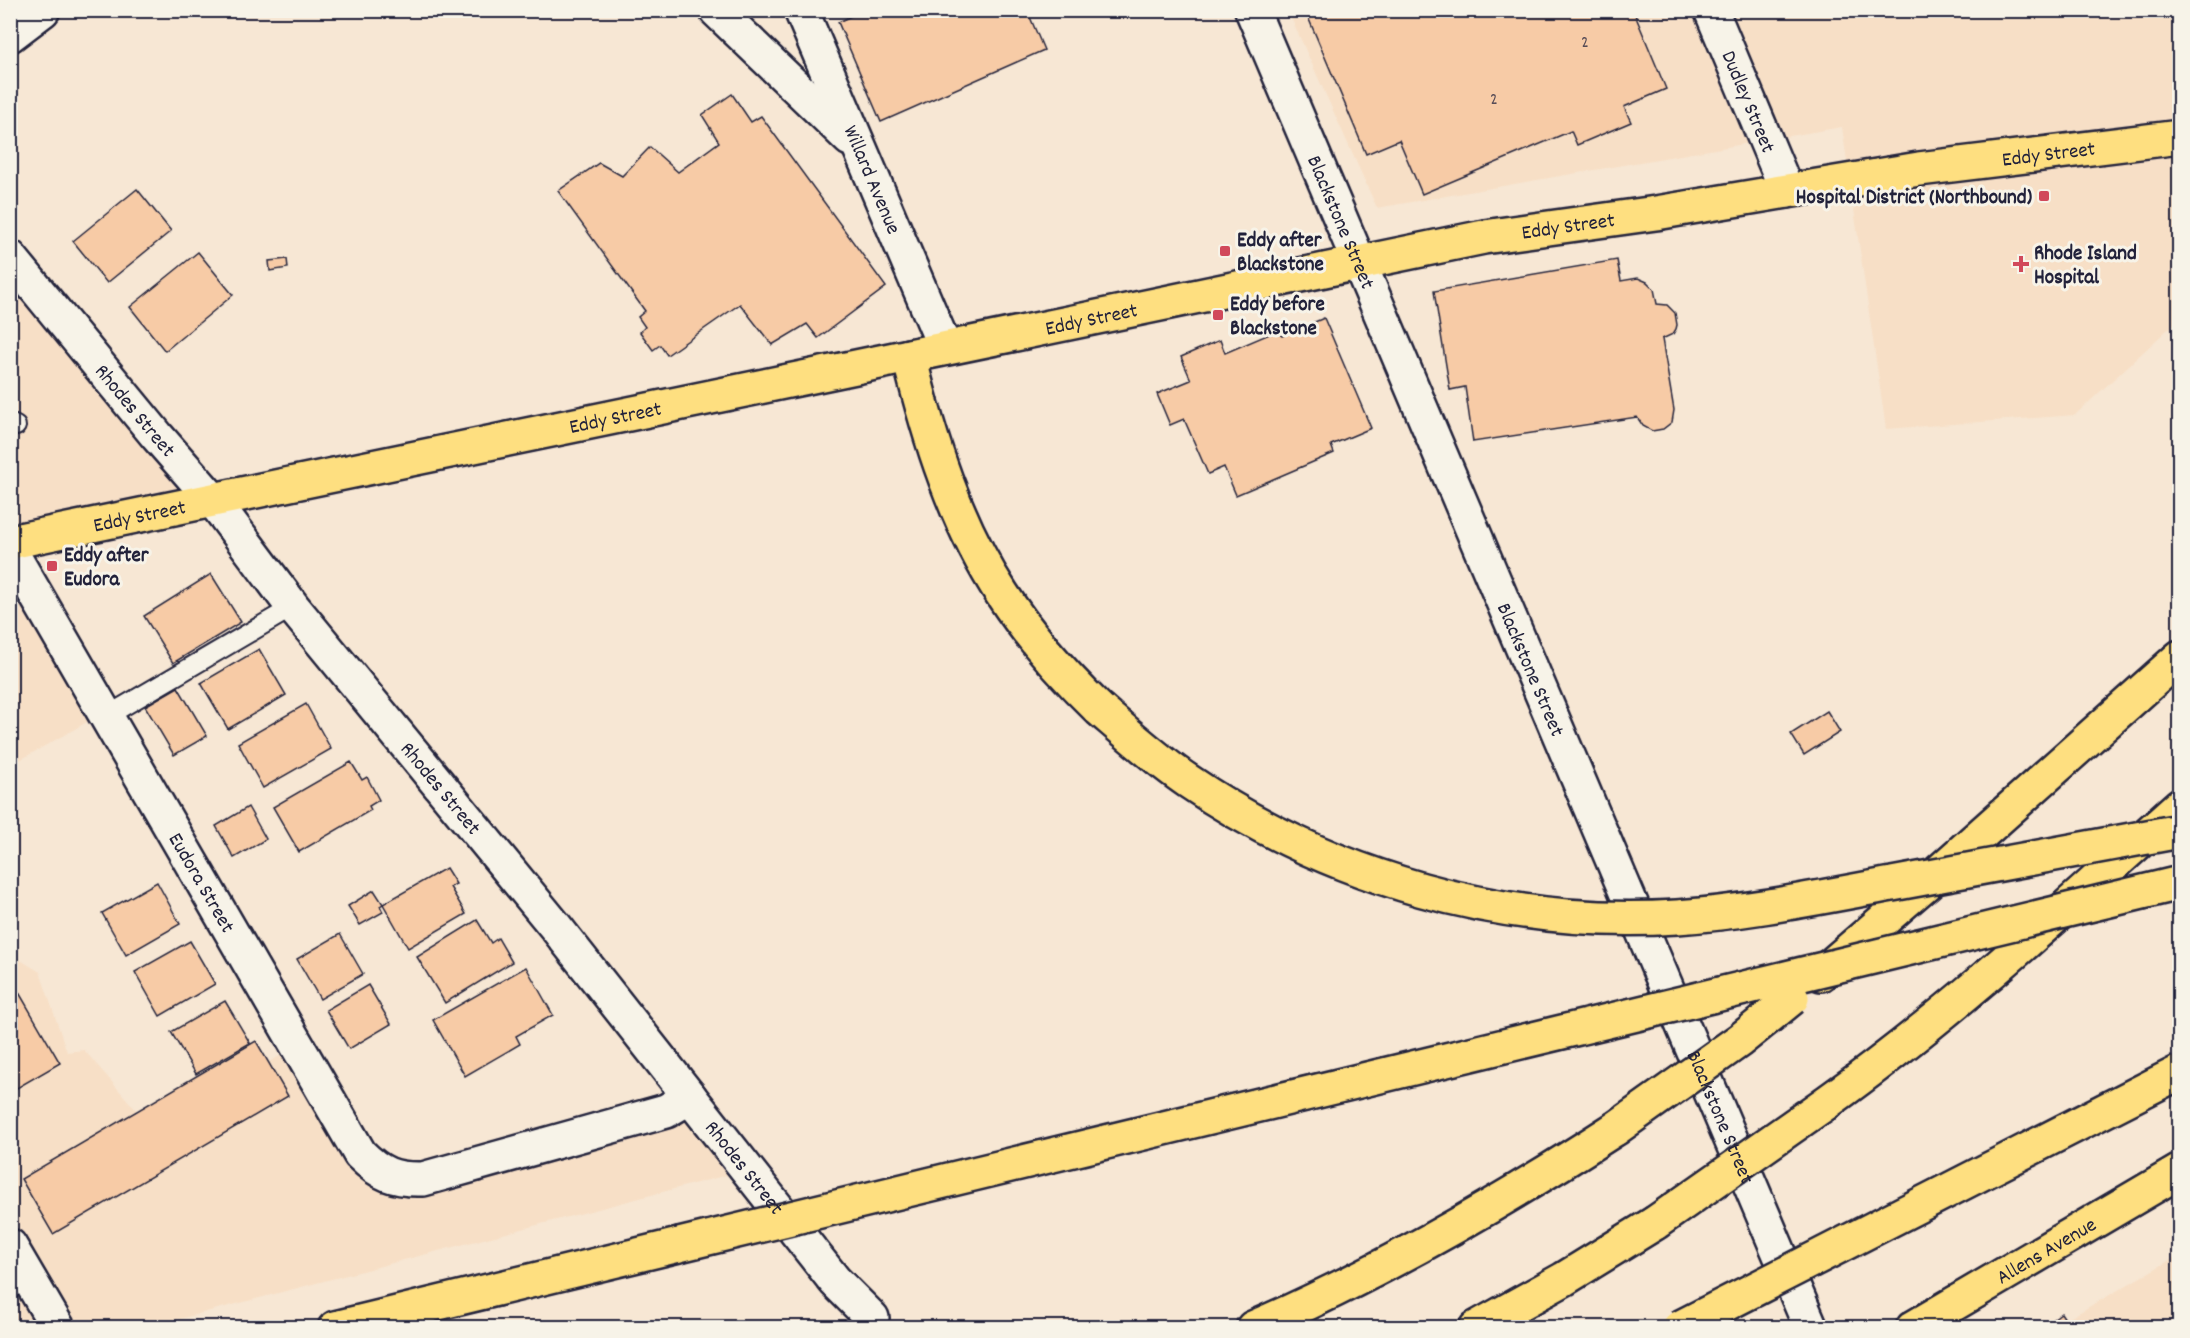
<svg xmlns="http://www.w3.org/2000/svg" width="2190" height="1338" viewBox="0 0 2190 1338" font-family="Dekko,sans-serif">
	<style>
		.built { fill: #f7dfc6 }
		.building { fill: #f7cba6; stroke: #22223b; stroke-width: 1.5 }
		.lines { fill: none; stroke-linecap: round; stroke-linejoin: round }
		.lane-casing { stroke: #22223b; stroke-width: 22 }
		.street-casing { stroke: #22223b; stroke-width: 38 }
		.secondary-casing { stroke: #22223b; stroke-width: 38 }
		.primary-casing { stroke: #22223b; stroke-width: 38 }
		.highway-casing { stroke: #22223b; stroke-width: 38 }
		.lane { stroke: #f7f3e8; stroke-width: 18 }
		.street { stroke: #f7f3e8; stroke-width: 33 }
		.secondary { stroke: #f7f3e8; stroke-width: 33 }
		.primary { stroke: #fedf80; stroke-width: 33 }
		.highway { stroke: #fedf80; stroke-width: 33 }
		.highway-bridge-casing { stroke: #22223b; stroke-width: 38; stroke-linecap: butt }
		.highway-bridge { stroke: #fedf80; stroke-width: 33 }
		.poi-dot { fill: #d1495b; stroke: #f7f3e8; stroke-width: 2 }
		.labels { text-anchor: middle; stroke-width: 6; stroke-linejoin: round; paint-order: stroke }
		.number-label { font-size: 18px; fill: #574c56 }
		.street-label { font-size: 21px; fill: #22223b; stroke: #f7f3e8 }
		.poi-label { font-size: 21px; font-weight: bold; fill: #22223b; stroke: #f7f3e8; text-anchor: start }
	</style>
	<rect width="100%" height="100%" fill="#f7e7d4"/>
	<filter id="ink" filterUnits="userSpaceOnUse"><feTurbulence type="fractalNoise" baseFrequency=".0167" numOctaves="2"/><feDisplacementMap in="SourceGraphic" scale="12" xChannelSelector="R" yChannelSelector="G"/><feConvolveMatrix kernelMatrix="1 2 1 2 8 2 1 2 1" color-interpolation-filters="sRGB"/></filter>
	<g filter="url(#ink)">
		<g class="built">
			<path d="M1288 11H2179V319L2075 415 1886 429 1842 127 1377 208Z"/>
			<path d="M10 272 202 500 11 541Z"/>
			<path d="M10 570 96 717 11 765H10Z"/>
			<path d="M10 945 17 958 40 972 67 1052 84 1050 151 1127 298 1046 365 1158 466 1168 665 1097 731 1174 149 1327H11Z"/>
			<path d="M2179 1255V1327H2054Z"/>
		</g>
		<g class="building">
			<path d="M864 10H1027L1044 50 881 122 838 22Z"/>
			<path d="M1305 10H1633L1666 89 1624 107 1631 122 1577 145 1571 131 1422 194 1399 140 1366 154Z"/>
			<path d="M732 94 751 122 761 116 886 287 818 338 807 324 772 345 740 304 667 355 660 345 653 350 640 332 645 327 638 317 645 311 558 191 599 163 622 176 650 147 678 172 719 142 702 115Z"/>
			<path d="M137 189 171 231 107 283 73 241Z"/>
			<path d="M198 252 233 295 165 351 130 307Z"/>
			<path d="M287 259 288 268 270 271 269 261Z"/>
			<path d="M1617 260 1621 281 1638 278 1647 282 1654 289 1657 304 1667 305 1675 313 1677 325 1676 329 1673 334 1662 339 1674 410 1672 422 1663 429 1652 431 1643 426 1637 417 1473 442 1465 387 1450 390 1434 291Z"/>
			<path d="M1324 318 1371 428 1331 445 1334 453 1236 495 1224 467 1208 474 1184 419 1170 425 1157 394 1191 380 1181 357 1220 340 1225 353 1279 330 1282 336Z"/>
			<path d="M211 574 241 622 173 663 144 616Z"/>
			<path d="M259 649 286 695 228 729 201 683Z"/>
			<path d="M178 687 207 736 174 755 145 706Z"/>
			<path d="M306 704 331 749 263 788 238 743Z"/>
			<path d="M1827 711 1840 732 1804 755 1791 734Z"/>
			<path d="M351 762 362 780 367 777 379 800 369 806 371 810 299 852 273 807Z"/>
			<path d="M248 807 266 839 234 858 216 826Z"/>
			<path d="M446 868 456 884 450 887 466 914 408 948 383 904Z"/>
			<path d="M157 882 180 924 126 955 102 913Z"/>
			<path d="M374 890 383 904 380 906 383 912 360 925 348 906Z"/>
			<path d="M477 920 491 943 498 938 512 962 445 1003 417 957Z"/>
			<path d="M340 934 363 974 320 999 297 959Z"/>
			<path d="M190 941 215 984 160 1016 135 972Z"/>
			<path d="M526 967 553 1015 516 1036 520 1044 465 1076 433 1020Z"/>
			<path d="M10 977 60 1063 10 1092Z"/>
			<path d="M368 985 391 1024 349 1049 326 1010Z"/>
			<path d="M225 1001 250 1043 196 1074 171 1032Z"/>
			<path d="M256 1041 288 1096 53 1234 21 1179Z"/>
			<path d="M2061 1313 2071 1328H2041Z"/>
		</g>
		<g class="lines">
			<g class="lane-casing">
				<g id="lane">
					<path d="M10 423 16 426"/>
					<path d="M107 716 293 607"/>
				</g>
			</g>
			<g class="street-casing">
				<g id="street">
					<path d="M716 10 850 139"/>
					<path id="s1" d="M801 10 945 348"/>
					<path d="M10 35 43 10"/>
					<path id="s2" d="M10 257 157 436 213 500 293 607 555 926 835 1281 872 1318"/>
					<path id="s3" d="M10 550 360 1154C380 1174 394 1180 423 1179L666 1111 690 1097"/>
				</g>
			</g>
			<g class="secondary-casing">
				<g id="secondary">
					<path id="s4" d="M1252 10 1811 1328"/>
					<path id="s5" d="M1711 10 1787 191"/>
					<path d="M10 1246 58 1328"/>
				</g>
			</g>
			<g class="primary-casing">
				<g id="primary">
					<path id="s6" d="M10 542 1484 237 1656 213 1919 169 2180 137"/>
					<path id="s7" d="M1913 1328 2180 1171"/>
				</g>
			</g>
			<g class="highway-casing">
				<g id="highway">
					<path d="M909 356C929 438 955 522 1002 594 1029 636 1063 674 1099 709"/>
					<path d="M1821 974 1930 880 2180 657"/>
					<path d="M1826 1103C1952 1013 2065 908 2180 805"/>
					<path d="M335 1328 679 1245"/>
					<path d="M1253 1328C1380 1273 1499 1204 1615 1129"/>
					<path d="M1476 1328 1564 1279 1655 1223"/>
				</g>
			</g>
			<use href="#lane" class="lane"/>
			<use href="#street" class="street"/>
			<use href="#secondary" class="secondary"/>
			<use href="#primary" class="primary"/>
			<use href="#highway" class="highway"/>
			<g class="highway-bridge-casing">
				<g id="highway-bridge">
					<path d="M1099 709C1128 734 1157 760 1188 781 1330 878 1505 928 1677 917 1749 912 1820 897 1892 884 1988 866 2084 848 2180 831"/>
					<path d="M1615 1129 1740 1040 1792 998"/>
					<path d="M1655 1223 1826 1103"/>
					<path d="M679 1245 2180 883"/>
					<path d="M1679 1328 2180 1072"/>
				</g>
			</g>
			<use href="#highway-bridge" class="highway-bridge"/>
		</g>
	</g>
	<g class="poi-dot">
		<rect x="2038" y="190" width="12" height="12" rx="3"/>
		<rect x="1219" y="245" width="12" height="12" rx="3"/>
		<path d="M2018 255h6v6h6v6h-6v6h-6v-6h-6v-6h6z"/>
		<rect x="1212" y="309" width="12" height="12" rx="3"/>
		<rect x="46" y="560" width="12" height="12" rx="3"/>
	</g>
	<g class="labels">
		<g class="number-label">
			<text x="1585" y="47">2</text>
			<text x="1494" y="104">2</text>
		</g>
		<g class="street-label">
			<text dy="7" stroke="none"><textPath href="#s5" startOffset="99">Dudley Street</textPath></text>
			<text dy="7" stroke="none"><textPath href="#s6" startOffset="2076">Eddy Street</textPath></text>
			<text dy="7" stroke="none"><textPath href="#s1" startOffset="184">Willard Avenue</textPath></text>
			<text dy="7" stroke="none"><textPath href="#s4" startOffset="230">Blackstone Street</textPath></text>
			<text dy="7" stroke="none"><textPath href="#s6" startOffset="1590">Eddy Street</textPath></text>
			<text dy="7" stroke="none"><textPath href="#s6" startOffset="1104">Eddy Street</textPath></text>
			<text dy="7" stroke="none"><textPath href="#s2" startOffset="198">Rhodes Street</textPath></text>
			<text dy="7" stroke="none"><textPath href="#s6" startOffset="618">Eddy Street</textPath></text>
			<text dy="7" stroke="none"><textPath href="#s6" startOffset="132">Eddy Street</textPath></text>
			<text dy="7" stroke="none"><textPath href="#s4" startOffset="716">Blackstone Street</textPath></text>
			<text dy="7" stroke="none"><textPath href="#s2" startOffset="684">Rhodes Street</textPath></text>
			<text dy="7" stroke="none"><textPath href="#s3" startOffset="384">Eudora Street</textPath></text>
			<text dy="7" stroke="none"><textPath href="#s4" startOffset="1202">Blackstone Street</textPath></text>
			<text dy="7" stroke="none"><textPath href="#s2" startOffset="1170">Rhodes Street</textPath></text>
			<text dy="7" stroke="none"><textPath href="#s7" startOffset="154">Allens Avenue</textPath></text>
		</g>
		<g class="poi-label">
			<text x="2032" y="203" text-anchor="end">Hospital District (Northbound)</text>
			<text x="1237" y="246">Eddy after<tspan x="1237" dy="24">Blackstone</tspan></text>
			<text x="2034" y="259">Rhode Island<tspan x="2034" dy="24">Hospital</tspan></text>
			<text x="1230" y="310">Eddy before<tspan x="1230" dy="24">Blackstone</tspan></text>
			<text x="64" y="561">Eddy after<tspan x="64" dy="24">Eudora</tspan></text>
		</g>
	</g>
	<rect width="2190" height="1338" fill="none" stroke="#f7f3e8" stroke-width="36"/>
	<rect x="18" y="18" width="2154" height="1302" fill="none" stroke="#22223b" stroke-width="2" filter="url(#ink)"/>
</svg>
